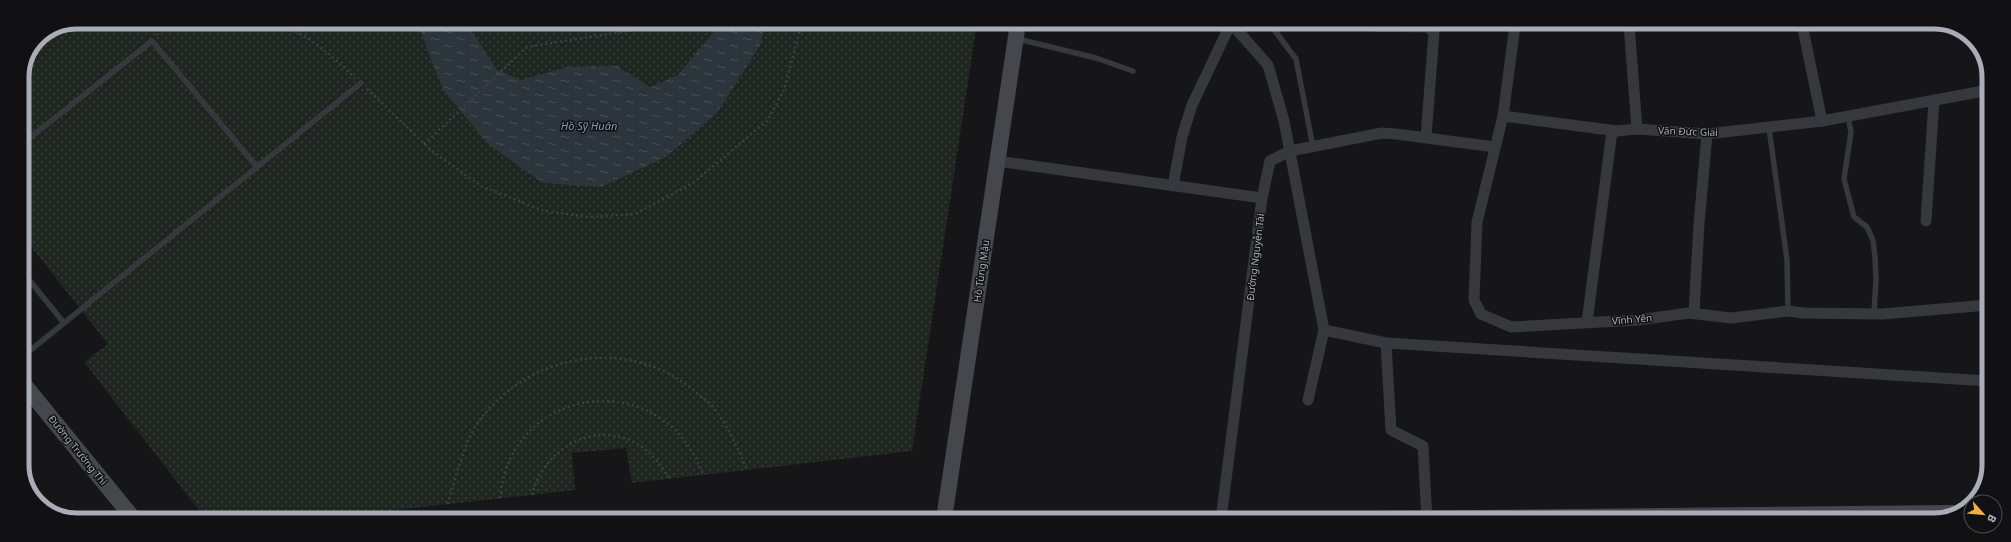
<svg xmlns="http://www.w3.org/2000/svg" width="2011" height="542" viewBox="0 0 2011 542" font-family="'Noto Sans',sans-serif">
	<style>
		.park { fill: url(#park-dots) }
		.water { fill: url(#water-ripples) }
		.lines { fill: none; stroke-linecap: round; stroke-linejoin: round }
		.path { stroke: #3d3f44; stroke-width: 2.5; stroke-dasharray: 2 3; stroke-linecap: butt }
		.service { stroke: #37383d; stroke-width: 5.5 }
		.minor { stroke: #37383d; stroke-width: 11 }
		.secondary { stroke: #45474d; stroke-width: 16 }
		.labels { text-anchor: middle; stroke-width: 3; stroke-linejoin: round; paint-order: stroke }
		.street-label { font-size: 10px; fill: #a8adb8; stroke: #111113 }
		.water-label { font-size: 11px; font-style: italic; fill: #7f9bb3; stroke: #111113 }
		.rim { fill: none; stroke: #a8adb8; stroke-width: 5 }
	</style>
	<defs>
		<pattern id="park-dots" width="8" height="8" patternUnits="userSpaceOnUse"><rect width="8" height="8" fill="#1e261f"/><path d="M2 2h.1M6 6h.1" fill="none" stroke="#3c433d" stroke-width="1.8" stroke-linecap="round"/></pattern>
		<pattern id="water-ripples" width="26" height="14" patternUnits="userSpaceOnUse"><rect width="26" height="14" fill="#2c353c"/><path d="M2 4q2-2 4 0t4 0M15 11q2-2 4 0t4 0" fill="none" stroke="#485056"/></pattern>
	</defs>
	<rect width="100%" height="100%" fill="#161618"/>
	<path class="park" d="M77 22 977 23 912 451 632 483 626 448 572 453 575 490 323 518H205L84 362 108 344 22 235V77L38 38Z"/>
	<path class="water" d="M403 22H466L497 70 521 80 568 67 617 66 650 87 678 75 717 28V23H763L761 44 717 113 666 157 601 187 543 183 488 144 443 90 420 30Z"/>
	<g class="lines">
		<g class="path">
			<path d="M272 22C306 32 330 54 355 78"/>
			<path d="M157 35 167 22"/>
			<path d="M367 89 431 150 481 186 544 211 590 217 635 214 693 183 767 121 784 90 802 23"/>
			<path d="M424 144 527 47 659 26"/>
			<path d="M532 495C544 447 598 417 642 447 654 455 662 467 670 479"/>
			<path d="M500 498C510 382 665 365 703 475"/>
			<path d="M448 504C454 482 463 447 475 427 522 355 624 334 692 389 698 395 707 400 713 407 728 426 738 448 747 470"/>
		</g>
		<g class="service">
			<path d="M1269 23 1296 59 1313 147"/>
			<path d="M1018 39 1096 58 1133 71"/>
			<path d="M1848 116 1851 132 1844 179 1854 217 1867 227 1873 240 1875 257 1876 279 1874 313"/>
			<path d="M1769 128 1787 260 1788 311"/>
			<path d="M22 144 152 41 257 167"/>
			<path d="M22 271 64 323"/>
			<path d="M22 357 361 83"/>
		</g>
		<g class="minor">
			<path d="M1231 23 1268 65 1284 121 1324 330 1386 343 1988 381"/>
			<path d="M1513 23 1514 33 1503 116 1617 131 1637 129 1707 134 1822 121 1989 90"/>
			<path d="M1629 24 1637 129"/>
			<path d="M1802 24 1822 121"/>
			<path d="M1374 26 1428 27 1434 32 1426 137"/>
			<path d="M1503 116 1477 222 1474 300 1481 314 1511 327 1638 320 1689 313 1731 318 1788 311 1803 313 1882 314 1988 305"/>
			<path d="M997 161 1262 198"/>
			<path d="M1173 186 1182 137 1192 105 1231 23"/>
			<path d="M1926 221 1934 100"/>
			<path d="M1694 313 1699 224 1707 134"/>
			<path d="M1587 322 1612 131"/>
			<path d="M1386 343 1391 430 1423 446 1427 520"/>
			<path d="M1308 400 1324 330"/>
			<path d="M1221 519 1262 198 1270 161 1290 151 1382 133 1396 134 1495 147"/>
		</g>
		<g class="secondary">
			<path d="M22 382 133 518"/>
			<path d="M944 519 1018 23"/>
			<path d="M1376 519 1954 513"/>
		</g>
	</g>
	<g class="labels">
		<g class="street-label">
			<text transform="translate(1688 131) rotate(2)" y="4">Văn Đức Giai</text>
			<text transform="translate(1255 257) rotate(-83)" y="4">Đường Nguyễn Tài</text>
			<text transform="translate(981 271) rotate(-82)" y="4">Hồ Tùng Mậu</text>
			<text transform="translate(1632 319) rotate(-5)" y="4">Vĩnh Yên</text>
			<text transform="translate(78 450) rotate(51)" y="4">Đường Trường Thi</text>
		</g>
		<g class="water-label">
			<text x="589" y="130">Hồ Sỹ Huân</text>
		</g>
	</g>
	<path d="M0 0H2011V542H0ZM77 29H1934A48 48 0 0 1 1982 77V465A48 48 0 0 1 1934 513H77A48 48 0 0 1 29 465V77A48 48 0 0 1 77 29Z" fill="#111113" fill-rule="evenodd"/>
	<path class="rim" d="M77 29H1934A48 48 0 0 1 1982 77V465A48 48 0 0 1 1934 513H77A48 48 0 0 1 29 465V77A48 48 0 0 1 77 29Z"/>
	<g transform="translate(1983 514) rotate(117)"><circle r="19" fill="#111113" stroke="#4d4f55"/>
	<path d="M0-3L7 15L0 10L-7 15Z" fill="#f2b134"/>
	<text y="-6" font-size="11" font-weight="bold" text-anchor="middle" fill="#a8adb8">B</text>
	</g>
</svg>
